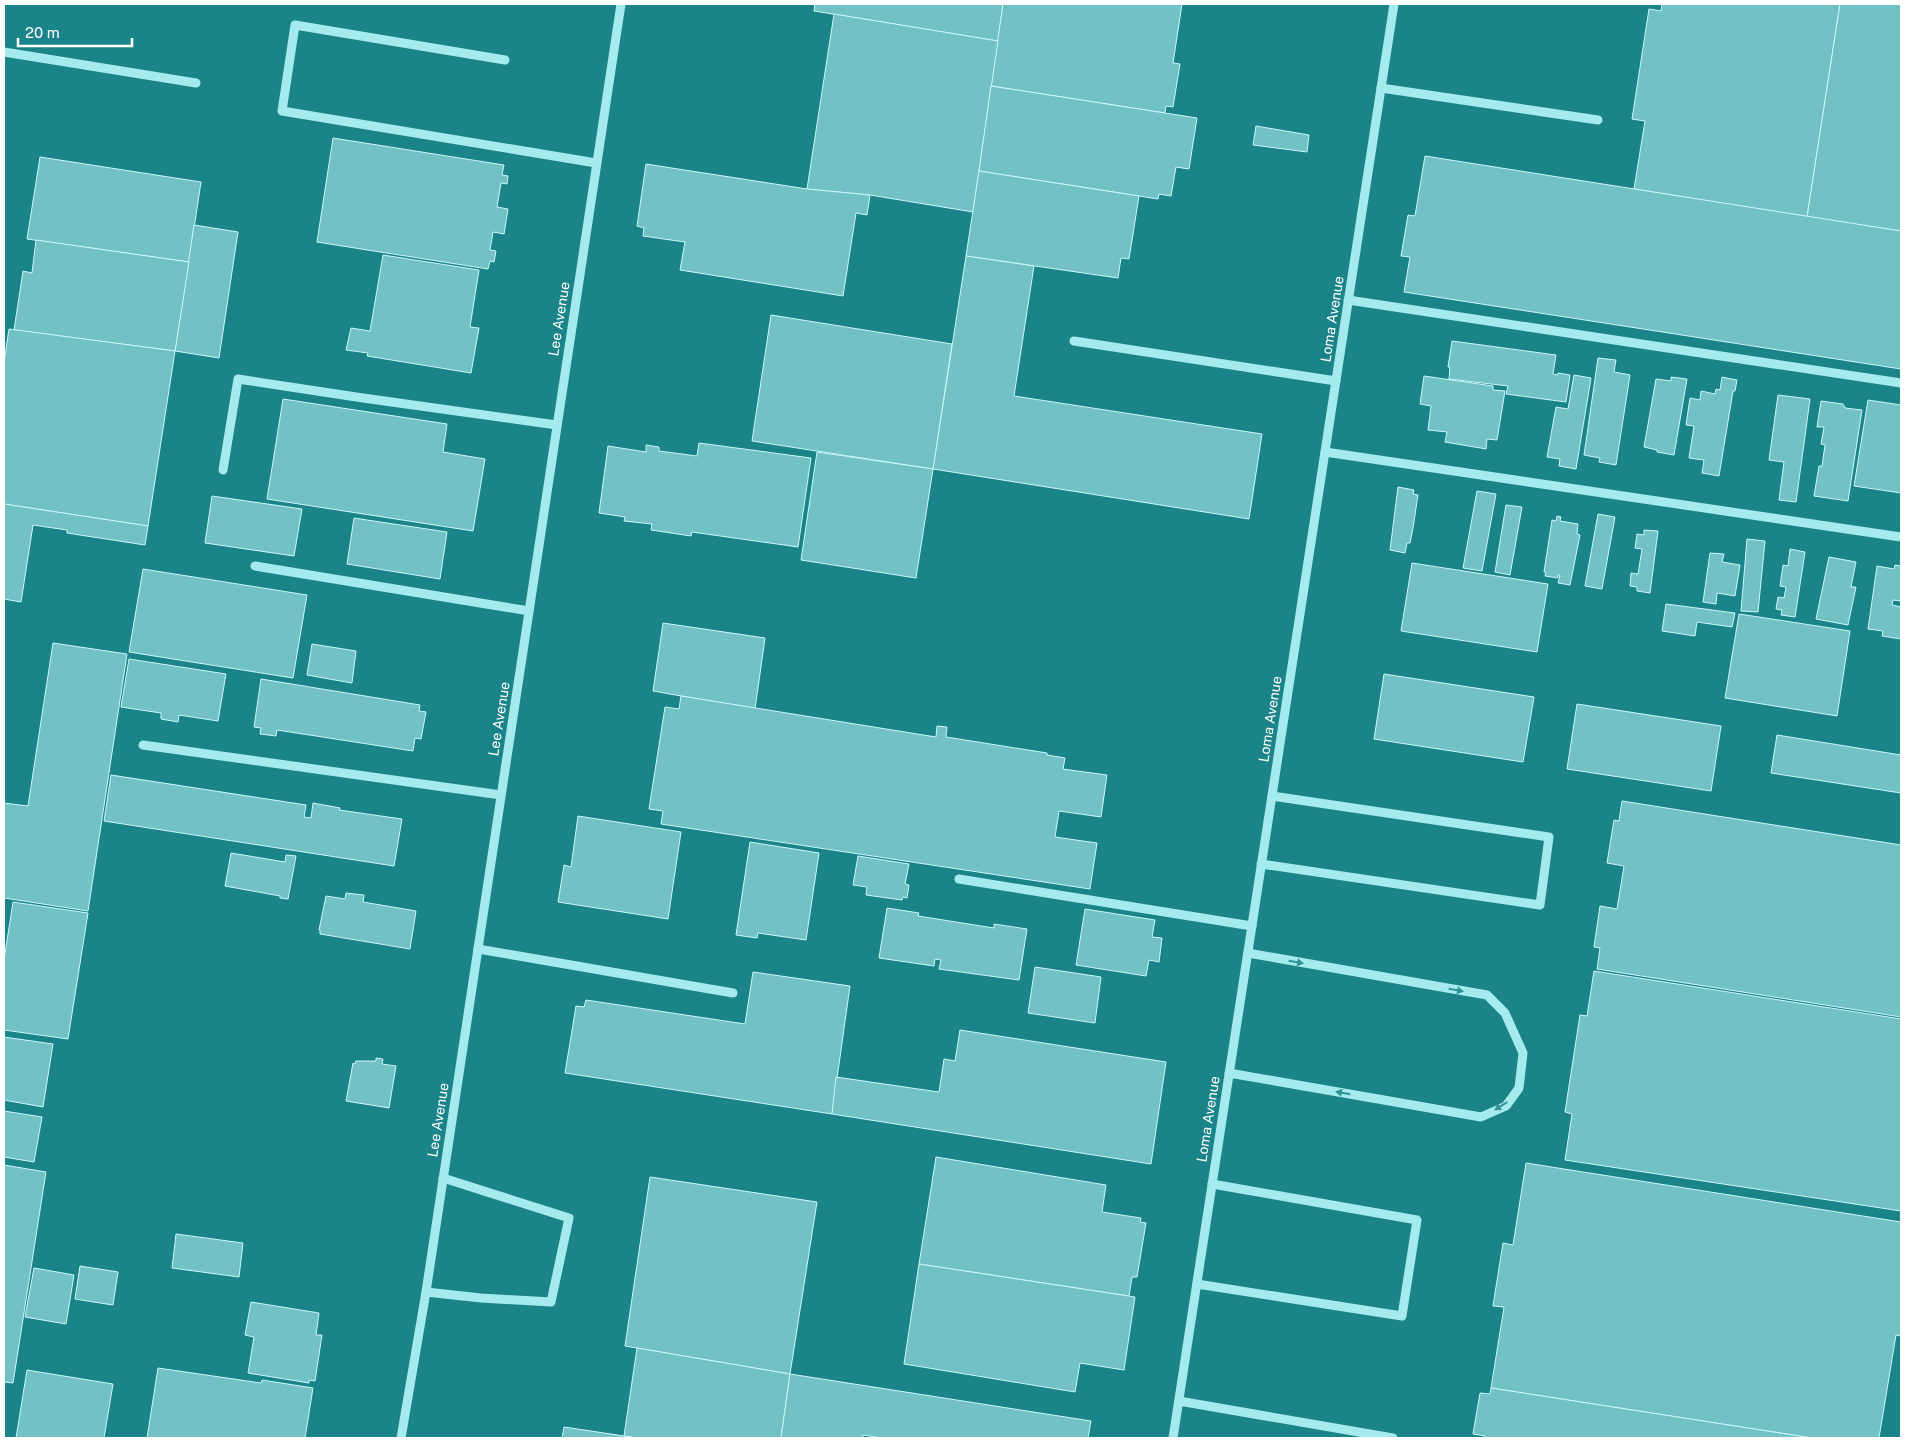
<svg xmlns="http://www.w3.org/2000/svg" width="1905" height="1442" viewBox="0 0 1905 1442" font-family="'Public Sans',sans-serif">
	<style>
		.building { fill: #72c2c5; stroke: #caf8f9 }
		.lines { fill: none; stroke-linecap: round; stroke-linejoin: round }
		.minor { stroke: #a5eaec; stroke-width: 9 }
		.oneway { fill: #309398 }
		.labels { text-anchor: middle; stroke-width: 5; stroke-linejoin: round; paint-order: stroke }
		.street-label { font-size: 14px; fill: #fff; stroke: #1b8489 }
	</style>
	<rect width="100%" height="100%" fill="#1b8489"/>
	<g class="building">
		<path d="M815 4H1003L998 41 814 11Z"/>
		<path d="M1003 4H1182L1173 63 1180 64 1173 107 1166 106 1165 113 991 86Z"/>
		<path d="M1662 4H1840L1807 217 1634 189 1645 121 1632 119 1649 9 1661 11Z"/>
		<path d="M1840 4H1901V231L1807 217Z"/>
		<path d="M834 14 998 41 973 212 870 195 807 189Z"/>
		<path d="M991 86 1197 118 1189 169 1176 167 1171 196 1159 194 1158 199 979 171Z"/>
		<path d="M1256 126 1309 135 1307 152 1253 145Z"/>
		<path d="M333 138 504 165 502 175 508 176 507 184 501 183 497 207 508 209 504 234 493 232 490 250 496 251 494 262 490 261 488 269 317 242Z"/>
		<path d="M1425 156 1901 231V369L1404 292 1410 257 1401 256 1408 215 1415 216Z"/>
		<path d="M40 157 201 182 189 262 27 239Z"/>
		<path d="M646 164 807 189 870 195 867 215 856 213 843 296 680 270 685 242 643 236 644 228 637 226Z"/>
		<path d="M979 171 1139 196 1129 259 1121 258 1118 278 966 256Z"/>
		<path d="M194 225 238 232 219 358 175 351Z"/>
		<path d="M36 240 189 262 175 351 14 330 23 271 32 273Z"/>
		<path d="M383 255 479 270 470 327 479 328 471 373 367 356 368 353 346 350 351 328 370 331Z"/>
		<path d="M966 256 1034 266 1014 396 1262 434 1249 519 933 469Z"/>
		<path d="M771 315 952 344 933 469 752 441Z"/>
		<path d="M9 329 175 351 148 526 4 504V362Z"/>
		<path d="M1452 341 1556 355 1553 374 1557 375 1558 373 1570 375 1566 402 1506 394 1508 386 1449 379 1450 367H1448Z"/>
		<path d="M1598 358 1616 360 1614 372 1630 375 1616 465 1599 462 1600 458 1584 455Z"/>
		<path d="M1574 375 1591 378 1576 469 1559 466 1560 459 1547 457 1556 407 1568 409Z"/>
		<path d="M1424 376 1493 386V390L1505 391 1497 440 1487 439 1486 449 1445 442 1447 432 1428 430 1431 406 1420 404Z"/>
		<path d="M1671 377 1687 379 1674 455 1657 452V450L1644 447 1656 379 1671 381Z"/>
		<path d="M1722 377 1737 380 1735 391H1733L1719 476 1702 473 1704 460 1689 458 1694 426 1686 425 1690 398 1700 400 1701 391 1715 394 1716 389 1720 390Z"/>
		<path d="M1778 395 1810 399 1796 502 1779 500 1784 462 1769 460Z"/>
		<path d="M283 399 447 424 443 452 485 459 473 531 267 499Z"/>
		<path d="M1868 400 1901 405V493L1854 486Z"/>
		<path d="M1821 401 1843 404 1845 408 1862 410 1848 501 1814 496 1819 466H1822L1825 445 1821 444 1824 427H1817Z"/>
		<path d="M699 443 811 458 798 547 692 532 691 536 651 530 652 524 624 521 625 517 599 513 608 446 646 452V445L659 447V451L697 456Z"/>
		<path d="M817 452 933 469 916 578 801 560Z"/>
		<path d="M1398 487 1414 490 1413 494 1418 495 1413 528 1410 543H1407L1405 553 1390 550Z"/>
		<path d="M1477 491 1496 494 1482 571 1463 568Z"/>
		<path d="M212 496 302 509 294 556 205 543Z"/>
		<path d="M4 504 148 526 145 545 67 533V530L33 525 21 602 4 599Z"/>
		<path d="M1506 505 1522 507 1510 575 1495 572Z"/>
		<path d="M1598 514 1615 517 1602 589 1585 586Z"/>
		<path d="M1557 516 1561 517 1560 521 1578 524 1577 534 1580 535 1570 585 1558 583 1560 575H1558V578L1545 576 1546 572H1544L1552 520 1556 521Z"/>
		<path d="M354 518 447 532 440 579 347 564Z"/>
		<path d="M1644 530 1658 531 1650 593 1637 591V587L1630 586 1631 573 1638 574 1642 549 1635 548 1637 534 1644 535Z"/>
		<path d="M1747 539 1765 541 1758 612 1741 611Z"/>
		<path d="M1790 549 1805 552 1795 617 1781 615 1782 610 1776 609 1778 597 1784 598 1786 587 1780 586 1783 565 1788 566Z"/>
		<path d="M1710 553 1724 554 1722 562 1740 565 1735 596 1717 593 1716 604 1703 602Z"/>
		<path d="M1829 557 1856 562 1851 587H1856L1848 625 1816 619Z"/>
		<path d="M1412 563 1548 584 1537 652 1401 631Z"/>
		<path d="M1895 565 1901 566V601L1893 600 1892 605 1901 607V639L1882 636 1883 631 1868 629 1877 566 1894 569Z"/>
		<path d="M143 569 307 595 293 678 129 652Z"/>
		<path d="M1666 604 1735 613 1732 627 1697 622 1695 636 1662 631Z"/>
		<path d="M1739 614 1850 631 1837 716 1725 698Z"/>
		<path d="M663 623 765 638 755 709 653 691Z"/>
		<path d="M53 643 127 654 88 911 4 898V803L28 806Z"/>
		<path d="M312 644 356 651 352 683 307 675Z"/>
		<path d="M129 659 226 674 218 721 179 715 178 722 161 719V713L121 707Z"/>
		<path d="M1384 674 1534 697 1523 762 1374 739Z"/>
		<path d="M261 679 420 705 419 711 426 712 421 739 415 738 413 751 277 730 276 736 260 734 261 728 254 727Z"/>
		<path d="M681 696 936 737 937 726 947 727 946 737 1047 753V755L1065 758 1063 769 1107 775 1101 817 1059 811 1055 837 1097 843 1090 889 661 824 663 811 649 809 665 707 679 709Z"/>
		<path d="M1577 704 1721 726 1711 791 1567 769Z"/>
		<path d="M1777 735 1901 755V793L1771 773Z"/>
		<path d="M111 775 306 805 304 817 311 818 313 803 340 808 339 810 402 819 394 866 104 821Z"/>
		<path d="M1622 801 1901 845V1017L1597 969 1600 948 1594 947 1600 906 1617 909 1624 866 1607 863 1614 820 1619 821Z"/>
		<path d="M578 816 681 832 668 919 558 902 564 865 571 867Z"/>
		<path d="M750 842 819 853 806 940 758 933 757 938 736 935Z"/>
		<path d="M231 853 285 862 286 855 296 856 288 899 280 898V896L225 886Z"/>
		<path d="M858 856 909 864 905 884 909 885 907 898 903 897 902 900 866 895 867 887 853 885Z"/>
		<path d="M346 893 364 895 363 902 416 911 410 949 320 934V930H319L326 896 345 899Z"/>
		<path d="M13 902 88 913 68 1039 4 1030V960Z"/>
		<path d="M887 908 919 913 918 916 994 928V924L1027 929 1019 980 939 969 941 960 935 959 934 966 879 958Z"/>
		<path d="M1085 909 1155 920 1152 937 1162 938 1159 962 1149 960 1146 976 1076 965Z"/>
		<path d="M1035 967 1101 977 1095 1023 1028 1013Z"/>
		<path d="M1594 971 1901 1019V1211L1565 1160 1572 1114 1565 1112 1580 1015 1587 1016Z"/>
		<path d="M753 972 850 986 832 1114 565 1073 576 1006 584 1007 586 1000 745 1024Z"/>
		<path d="M960 1030 1166 1062 1151 1164 832 1114 836 1077 939 1092 944 1059 955 1061Z"/>
		<path d="M4 1037 53 1044 43 1107 4 1100Z"/>
		<path d="M376 1058 383 1059 382 1064 396 1066 389 1108 346 1101 353 1063 355 1064 356 1061H376Z"/>
		<path d="M4 1111 42 1117 34 1162 4 1157Z"/>
		<path d="M936 1157 1106 1185 1102 1212 1141 1218 1140 1222 1146 1223 1137 1277H1132L1129 1296 919 1264Z"/>
		<path d="M1526 1163 1901 1222V1336L1896 1335 1879 1438H1812L1491 1388 1504 1307 1493 1306 1503 1243 1513 1245Z"/>
		<path d="M4 1165 46 1172 13 1383 4 1382Z"/>
		<path d="M650 1177 817 1202 790 1374 625 1346Z"/>
		<path d="M176 1234 243 1243 239 1277 172 1268Z"/>
		<path d="M919 1264 1135 1297 1124 1370 1080 1363 1075 1392 904 1364Z"/>
		<path d="M80 1266 118 1272 113 1305 75 1299Z"/>
		<path d="M34 1268 74 1275 66 1324 25 1317Z"/>
		<path d="M251 1302 319 1313 316 1335H322L315 1381 309 1380V1383L248 1373 254 1337 245 1335Z"/>
		<path d="M637 1348 790 1374 781 1438H637L624 1436Z"/>
		<path d="M158 1368 261 1383 262 1380 313 1388 305 1438H147Z"/>
		<path d="M27 1370 113 1384 104 1438H16Z"/>
		<path d="M790 1374 1091 1421 1088 1438H882L863 1435V1438H781Z"/>
		<path d="M1491 1388 1812 1438H1484L1485 1436 1473 1434 1480 1393 1490 1394Z"/>
		<path d="M564 1427 624 1436 637 1438H562Z"/>
	</g>
	<g class="lines">
		<g class="minor">
			<path d="M4 52 196 83"/>
			<path d="M505 60 295 25 282 111 596 163"/>
			<path d="M1381 88 1598 120"/>
			<path d="M1348 300 1901 383"/>
			<path d="M1074 341 1336 381"/>
			<path d="M1325 452 1901 537"/>
			<path d="M223 470 238 379 363 398 557 425"/>
			<path d="M255 566 529 611"/>
			<path d="M143 745 501 795"/>
			<path d="M1261 864 1540 905 1549 837 1272 796"/>
			<path d="M959 879 1252 926"/>
			<path d="M478 949 733 993"/>
			<path d="M1229 1073 1481 1117 1506 1106 1519 1088 1523 1053 1505 1013 1487 995 1248 953"/>
			<path d="M1197 1284 1402 1316 1417 1220 1212 1184"/>
			<path d="M426 1292 481 1298 551 1302 569 1218 443 1178"/>
			<path d="M1179 1401 1393 1438"/>
			<path d="M401 1438 426 1292 621 4"/>
			<path d="M1173 1438 1394 4"/>
		</g>
	</g>
	<defs><path id="oneway-solid" d="M-6-.8H1V-3.2L6.5 0L1 3.2V.8H-6Z" transform="scale(1.25)"/></defs>
	<g class="oneway">
		<use href="#oneway-solid" transform="translate(1296 962) rotate(10)"/>
		<use href="#oneway-solid" transform="translate(1456 990) rotate(10)"/>
		<use href="#oneway-solid" transform="translate(1343 1093) rotate(-170)"/>
		<use href="#oneway-solid" transform="translate(1501 1106) rotate(148)"/>
	</g>
	<g class="labels">
		<g class="street-label">
			<text transform="translate(559 319) rotate(-81)" y="5">Lee Avenue</text>
			<text transform="translate(1332 319) rotate(-81)" y="5">Loma Avenue</text>
			<text transform="translate(499 719) rotate(-81)" y="5">Lee Avenue</text>
			<text transform="translate(1270 719) rotate(-81)" y="5">Loma Avenue</text>
			<text transform="translate(1208 1119) rotate(-81)" y="5">Loma Avenue</text>
			<text transform="translate(438 1120) rotate(-81)" y="5">Lee Avenue</text>
		</g>
	</g>
	<rect width="1905" height="1442" fill="none" stroke="#ffffff" stroke-width="10"/>
	<path d="M18 38v8h114v-8" fill="none" stroke="#ffffff" stroke-width="2.5"/>
	<text x="25" y="38" font-size="15" fill="#ffffff" stroke="#1b8489" stroke-width="4" paint-order="stroke">20 m</text>
</svg>
